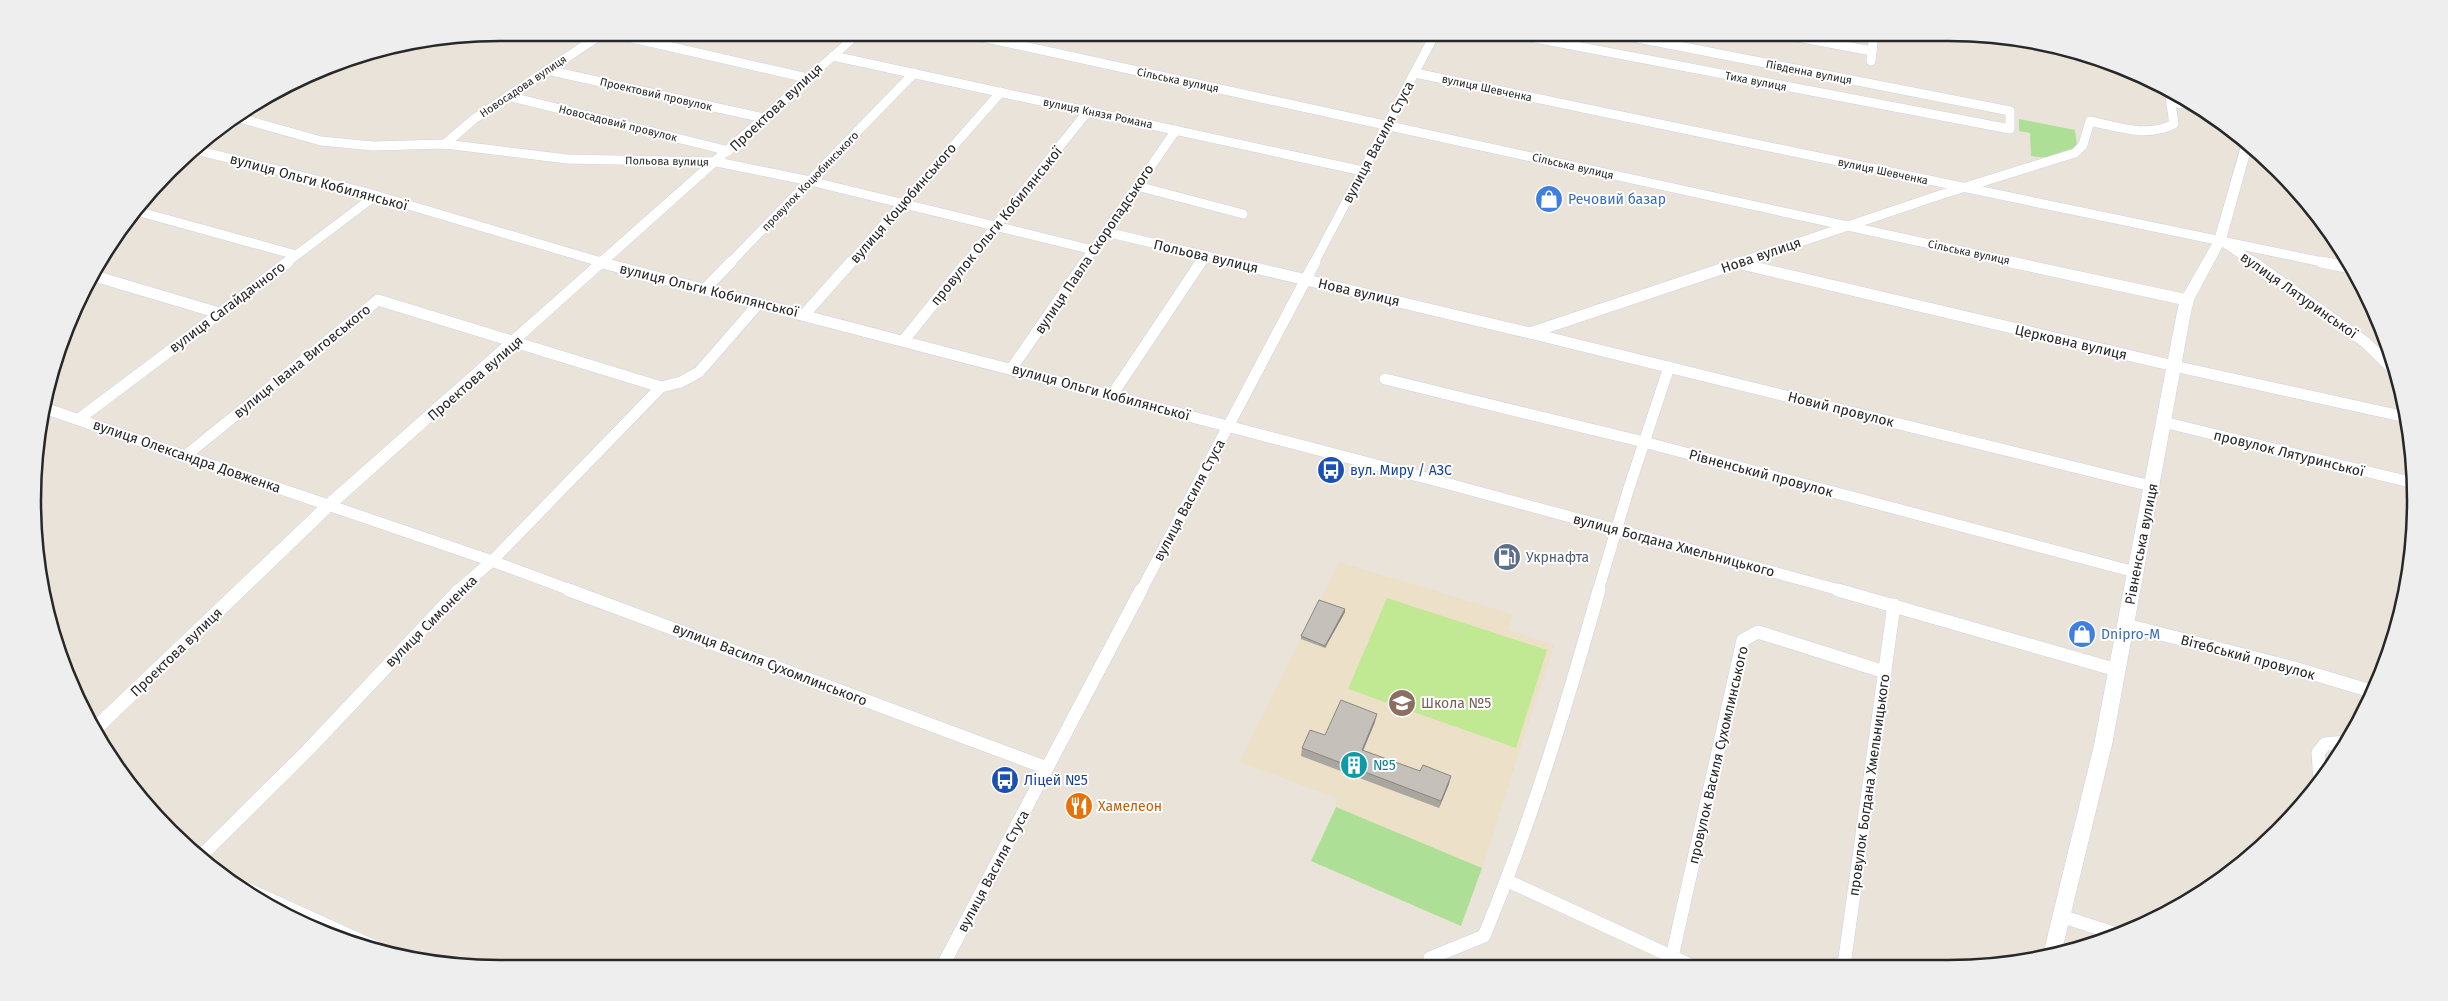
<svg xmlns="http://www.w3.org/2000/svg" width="2448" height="1001" viewBox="0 0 2448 1001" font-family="'Fira Sans',sans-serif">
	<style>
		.education { fill: #ece1c8 }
		.green { fill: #ade096 }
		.pitch { fill: #c1e892 }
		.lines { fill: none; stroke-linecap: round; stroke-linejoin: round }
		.street-far2-casing { stroke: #cfd2e1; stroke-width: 10 }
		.street-far1-casing { stroke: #cfd2e1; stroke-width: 12 }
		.street-casing { stroke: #cfd2e1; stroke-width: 14 }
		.secondary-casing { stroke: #cfd2e1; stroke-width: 1 }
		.street-far2 { stroke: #fff; stroke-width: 9 }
		.street-far1 { stroke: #fff; stroke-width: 11 }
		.street { stroke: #fff; stroke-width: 13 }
		.secondary { fill: #fff; fill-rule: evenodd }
		.wall { fill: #a9a59f }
		.shaded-wall { fill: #8a8682 }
		.building { fill: #c5c0b9; stroke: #8a8682 }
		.labels { text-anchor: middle; stroke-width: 4; stroke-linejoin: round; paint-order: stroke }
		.far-street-label { font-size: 11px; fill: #282828; stroke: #fff }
		.street-label { font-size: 14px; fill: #282828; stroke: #fff }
		.shop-label { font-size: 14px; fill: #366cbe; stroke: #fff; text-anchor: start }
		.transit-label { font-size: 14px; fill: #164399; stroke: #fff; text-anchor: start }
		.service-label { font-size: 14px; fill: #4e5e75; stroke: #fff; text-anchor: start }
		.education-label { font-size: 14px; fill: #785e54; stroke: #fff; text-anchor: start }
		.culture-label { font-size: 14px; fill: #0d838f; stroke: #fff; text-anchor: start }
		.food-label { font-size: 14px; fill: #c56008; stroke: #fff; text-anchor: start }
		.rim { fill: none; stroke: #282828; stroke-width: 2.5 }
	</style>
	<rect width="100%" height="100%" fill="#eae3d9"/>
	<path class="education" d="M1339 562 1513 614 1508 630 1554 645 1482 868 1461 926 1311 861 1336 807V798L1239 762Z"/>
	<g class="green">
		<path d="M2019 119 2075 130 2077 146C2064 157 2047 159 2031 156L2030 133 2019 131Z"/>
		<path d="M1336 807 1482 868 1461 926 1311 861Z"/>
	</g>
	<path class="pitch" d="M1387 598 1547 650 1516 748 1348 689Z"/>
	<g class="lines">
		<g class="street-far2-casing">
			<g id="street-far2">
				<path d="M606 32 807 78"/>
				<path d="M836 32 856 37"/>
				<path d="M959 32 2017 263"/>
				<path d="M1503 32 2010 129V111L1607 32"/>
				<path d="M1770 32 1872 51"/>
				<path d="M833 56 1363 171"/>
				<path d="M1871 61 1874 32"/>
				<path d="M547 70 764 118"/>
				<path d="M1415 73 2327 263"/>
				<path d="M508 96 729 151"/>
				<path d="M236 117 321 141 373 146 445 144 567 159 717 162 810 181 1093 250"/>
				<path d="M445 144 474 119 605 32"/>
				<path d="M192 149 368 193 604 263"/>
				<path d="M1137 186 1243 214"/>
				<path d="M140 212 296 255"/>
				<path d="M1106 232 1236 263"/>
				<path d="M2226 244 2255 263"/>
				<path d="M286 263 375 196"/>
				<path d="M730 263 914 73"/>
				<path d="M850 263 1001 92"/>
				<path d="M966 263 1088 111"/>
				<path d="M1084 263 1176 130"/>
				<path d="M1200 263 1205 255"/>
				<path d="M1314 263 1436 32"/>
				<path d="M1738 263 1940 195 2075 153 2083 145 2090 121C2118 127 2147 138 2174 124L2171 104"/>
			</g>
		</g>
		<g class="street-far1-casing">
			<g id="street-far1">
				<path d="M599 262 1449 484 1843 591"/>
				<path d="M1230 262 1530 333 1742 262"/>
				<path d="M2011 262 2187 300"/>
				<path d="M2253 262 2365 342 2398 374"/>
				<path d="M2321 262 2352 268"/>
				<path d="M1737 263 2174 366 2406 417"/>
				<path d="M91 275 219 313"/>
				<path d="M706 288 731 262"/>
				<path d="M804 315 851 262"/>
				<path d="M1530 333 2151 486"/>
				<path d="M904 340 967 262"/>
				<path d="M1012 368 1085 262"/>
				<path d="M1385 379 1644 442 2135 572"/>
				<path d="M1112 395 1201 262"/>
				<path d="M44 408 492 561 573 591"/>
				<path d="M79 419 288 262"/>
				<path d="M2163 422 2414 483"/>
				<path d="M184 457 378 300 661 387"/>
				<path d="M457 591 492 561 661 387 681 382 699 372 759 303"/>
				<path d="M1141 591 1315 262"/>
				<path d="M1598 591 1628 491 1669 367"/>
			</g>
		</g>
		<g class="street-casing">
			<g id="street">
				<path d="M569 590 1047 768"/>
				<path d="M1838 590 2117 670"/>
				<path d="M2126 625 2294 668 2371 691"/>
				<path d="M2320 780 2318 753 2325 744 2346 742"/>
				<path d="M201 856 308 750 459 590"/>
				<path d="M1508 881 1690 965"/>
				<path d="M247 889 377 948"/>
				<path d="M2061 916 2119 935"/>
				<path d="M1672 957 1743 640 1758 632 1885 672"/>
				<path d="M1430 958 1484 936C1531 823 1566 707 1599 590"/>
				<path d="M1844 965 1894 605"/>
				<path d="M942 967 1141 590"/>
			</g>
		</g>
		<g class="secondary-casing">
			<g id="secondary">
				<path d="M854 32H866L334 509 98 736 91 723 324 501Z"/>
				<path d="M2164 87 2174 92 2176 102 2196 105 2206 112 2167 106Z"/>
				<path d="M2243 139 2252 146 2226 240 2194 300 2191 312 2112 745 2062 950 2043 955 2094 745 2177 312 2180 300 2214 240Z"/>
			</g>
		</g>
		<use href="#street-far2" class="street-far2"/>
		<use href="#street-far1" class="street-far1"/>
		<use href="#street" class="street"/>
		<use href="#secondary" class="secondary"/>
	</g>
	<g class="wall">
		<path d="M1345 612 1325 648 1301 639V636Z"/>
		<path d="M1375 722 1363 750 1449 784 1439 808 1301 756 1302 748Z"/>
	</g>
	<g class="shaded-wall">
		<path d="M1345 609V612L1325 648V646Z"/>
		<path d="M1377 714 1375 722 1360 758 1362 750Z"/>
		<path d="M1451 776 1449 784 1439 808 1441 801Z"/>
	</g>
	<g class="building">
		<path d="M1319 600 1345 609 1325 646 1301 636Z"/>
		<path d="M1341 700 1377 714 1362 750 1420 771 1423 765 1451 776 1441 801 1302 748 1310 730 1325 735Z"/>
	</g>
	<defs>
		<g id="shop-disc" transform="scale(1.4375)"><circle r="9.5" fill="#3f7fe0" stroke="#fff"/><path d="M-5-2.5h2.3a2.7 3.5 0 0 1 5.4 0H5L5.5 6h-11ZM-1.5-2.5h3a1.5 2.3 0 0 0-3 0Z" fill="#fff"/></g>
		<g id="bus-disc" transform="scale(1.4375)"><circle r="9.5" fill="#1a4fb4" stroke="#fff"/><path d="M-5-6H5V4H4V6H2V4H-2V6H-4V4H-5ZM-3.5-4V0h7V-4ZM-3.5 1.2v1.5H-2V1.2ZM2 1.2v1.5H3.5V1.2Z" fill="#fff"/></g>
		<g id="fuel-disc" transform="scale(1.4375)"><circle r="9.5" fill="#5c6f8a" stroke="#fff"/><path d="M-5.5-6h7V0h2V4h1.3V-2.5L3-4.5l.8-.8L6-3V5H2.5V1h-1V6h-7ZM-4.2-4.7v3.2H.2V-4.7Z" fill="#fff"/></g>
		<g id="school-disc" transform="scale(1.4375)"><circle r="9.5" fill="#8d6e63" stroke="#fff"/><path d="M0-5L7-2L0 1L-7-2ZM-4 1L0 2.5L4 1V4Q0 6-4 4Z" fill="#fff"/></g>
		<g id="building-disc" transform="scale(1.4375)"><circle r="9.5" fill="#0f9aa8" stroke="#fff"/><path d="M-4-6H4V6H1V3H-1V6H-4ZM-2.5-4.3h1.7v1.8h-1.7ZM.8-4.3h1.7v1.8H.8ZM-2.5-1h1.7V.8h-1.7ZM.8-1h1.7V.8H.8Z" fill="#fff"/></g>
		<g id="restaurant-disc" transform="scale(1.4375)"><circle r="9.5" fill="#e8710a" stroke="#fff"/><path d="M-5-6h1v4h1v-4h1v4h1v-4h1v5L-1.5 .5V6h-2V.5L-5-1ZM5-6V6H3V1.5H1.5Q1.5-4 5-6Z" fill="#fff"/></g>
	</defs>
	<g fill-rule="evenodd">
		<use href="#shop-disc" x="1549" y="199"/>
		<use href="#bus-disc" x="1331" y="470"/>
		<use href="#fuel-disc" x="1507" y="557"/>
		<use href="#shop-disc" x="2082" y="634"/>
		<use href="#school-disc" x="1402" y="703"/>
		<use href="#building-disc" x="1354" y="765"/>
		<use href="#bus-disc" x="1005" y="780"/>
		<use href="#restaurant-disc" x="1079" y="806"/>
	</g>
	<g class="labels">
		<g class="far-street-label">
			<text transform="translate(1809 72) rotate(11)" y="4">Південна вулиця</text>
			<text transform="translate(1178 80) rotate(12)" y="4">Сільська вулиця</text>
			<text transform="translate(1756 81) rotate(11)" y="4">Тиха вулиця</text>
			<text transform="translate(523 86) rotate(-34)" y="4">Новосадова вулиця</text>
			<text transform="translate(1487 88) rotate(12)" y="4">вулиця Шевченка</text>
			<text transform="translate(656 94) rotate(13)" y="4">Проектовий провулок</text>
			<text transform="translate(1098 113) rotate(12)" y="4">вулиця Князя Романа</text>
			<text transform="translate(618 123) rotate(14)" y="4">Новосадовий провулок</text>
			<text transform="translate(667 161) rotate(1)" y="4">Польова вулиця</text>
			<text transform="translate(1573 166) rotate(13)" y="4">Сільська вулиця</text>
			<text transform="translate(1883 171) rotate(12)" y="4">вулиця Шевченка</text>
			<text transform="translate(810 181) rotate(-46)" y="4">провулок Коцюбинського</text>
			<text transform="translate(1969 252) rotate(12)" y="4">Сільська вулиця</text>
		</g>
		<g class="street-label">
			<text transform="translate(776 107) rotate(-43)" y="5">Проектова вулиця</text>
			<text transform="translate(1378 142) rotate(-62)" y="5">вулиця Василя Стуса</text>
			<text transform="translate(319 182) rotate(15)" y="5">вулиця Ольги Кобилянської</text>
			<text transform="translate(903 203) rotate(-49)" y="5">вулиця Коцюбинського</text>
			<text transform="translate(996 226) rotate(-51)" y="5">провулок Ольги Кобилянської</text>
			<text transform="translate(1094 249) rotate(-56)" y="5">вулиця Павла Скоропадського</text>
			<text transform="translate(1761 255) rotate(-19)" y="5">Нова вулиця</text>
			<text transform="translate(1206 256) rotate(13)" y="5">Польова вулиця</text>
			<text transform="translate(709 290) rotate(14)" y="5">вулиця Ольги Кобилянської</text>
			<text transform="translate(1359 292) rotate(13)" y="5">Нова вулиця</text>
			<text transform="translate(2299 295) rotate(35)" y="5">вулиця Лятуринської</text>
			<text transform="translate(227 307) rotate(-37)" y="5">вулиця Сагайдачного</text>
			<text transform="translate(2071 342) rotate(13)" y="5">Церковна вулиця</text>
			<text transform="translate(302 361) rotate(-39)" y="5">вулиця Івана Виговського</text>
			<text transform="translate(475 378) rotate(-41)" y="5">Проектова вулиця</text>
			<text transform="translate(1101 392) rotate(15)" y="5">вулиця Ольги Кобилянської</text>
			<text transform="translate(1841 409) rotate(14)" y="5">Новий провулок</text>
			<text transform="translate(2289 453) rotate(14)" y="5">провулок Лятуринської</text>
			<text transform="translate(187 456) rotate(19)" y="5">вулиця Олександра Довженка</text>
			<text transform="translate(1761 473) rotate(15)" y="5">Рівненський провулок</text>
			<text transform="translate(1189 500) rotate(-62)" y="5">вулиця Василя Стуса</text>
			<text transform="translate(2141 544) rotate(-79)" y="5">Рівненська вулиця</text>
			<text transform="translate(1674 545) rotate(15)" y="5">вулиця Богдана Хмельницького</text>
			<text transform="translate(431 621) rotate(-45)" y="5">вулиця Симоненка</text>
			<text transform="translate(176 652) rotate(-44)" y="5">Проектова вулиця</text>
			<text transform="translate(2248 657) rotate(15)" y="5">Вітебський провулок</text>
			<text transform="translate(770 664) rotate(21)" y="5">вулиця Василя Сухомлинського</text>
			<text transform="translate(1718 755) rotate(-77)" y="5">провулок Василя Сухомлинського</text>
			<text transform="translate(1869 785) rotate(-82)" y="5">провулок Богдана Хмельницького</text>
			<text transform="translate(993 871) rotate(-62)" y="5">вулиця Василя Стуса</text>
		</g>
		<g class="shop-label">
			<text x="1568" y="204">Речовий базар</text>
			<text x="2101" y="639">Dnipro-M</text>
		</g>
		<g class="transit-label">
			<text x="1350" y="475">вул. Миру / АЗС</text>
			<text x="1024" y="785">Ліцей №5</text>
		</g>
		<g class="service-label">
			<text x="1526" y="562">Укрнафта</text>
		</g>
		<g class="education-label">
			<text x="1421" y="708">Школа №5</text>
		</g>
		<g class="culture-label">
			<text x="1373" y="770">№5</text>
		</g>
		<g class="food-label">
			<text x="1098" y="811">Хамелеон</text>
		</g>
	</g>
	<path d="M0 0H2448V1001H0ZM500 41H1948A459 459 0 0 1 2407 500V501A459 459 0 0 1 1948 960H500A459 459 0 0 1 41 501V500A459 459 0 0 1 500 41Z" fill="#eee" fill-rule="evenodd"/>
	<path class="rim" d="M500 41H1948A459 459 0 0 1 2407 500V501A459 459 0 0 1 1948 960H500A459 459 0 0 1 41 501V500A459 459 0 0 1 500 41Z"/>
</svg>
